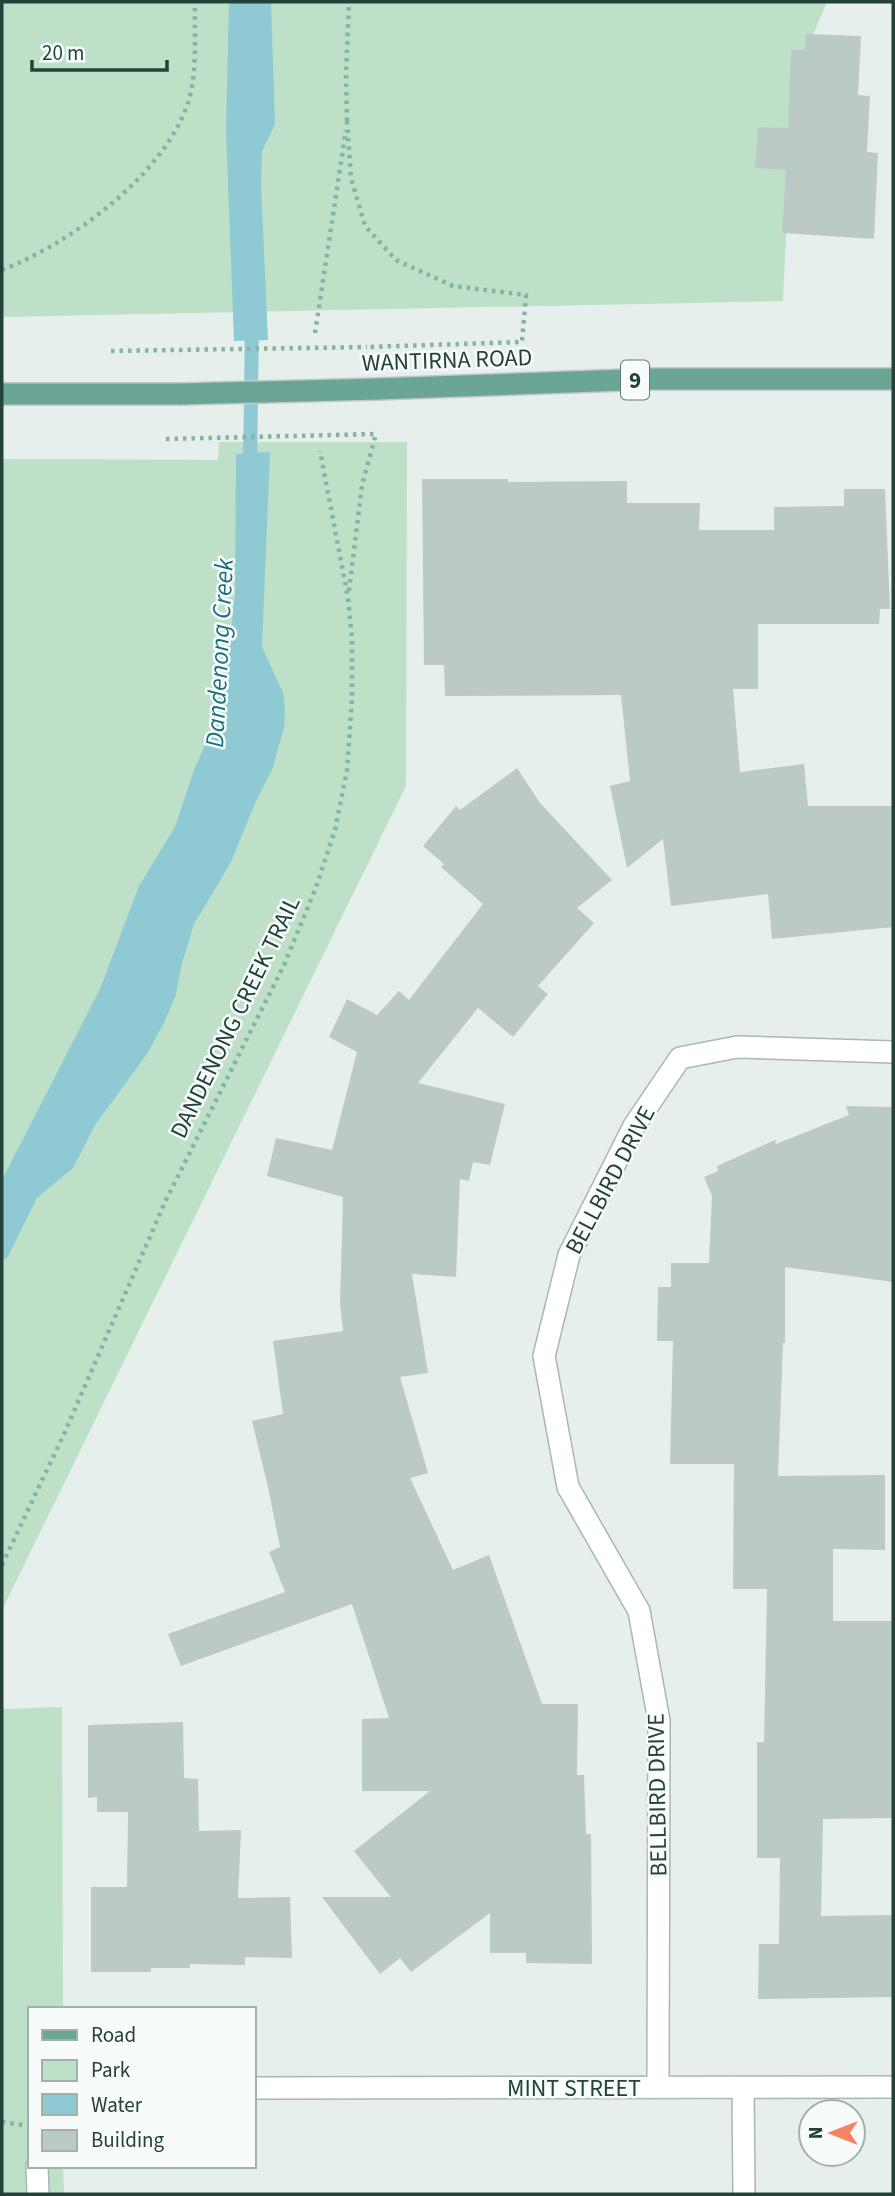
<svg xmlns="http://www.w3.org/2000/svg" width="895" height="2196" viewBox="0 0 895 2196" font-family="'Source Sans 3',sans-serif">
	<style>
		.green { fill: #bfe0c8 }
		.water { fill: #8ec9d4 }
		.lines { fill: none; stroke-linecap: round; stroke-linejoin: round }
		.stream { stroke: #8ec9d4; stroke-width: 14 }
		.building { fill: #bbcac4 }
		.minor-casing { stroke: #a8b8b2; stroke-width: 24 }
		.primary-casing { stroke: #c2cac8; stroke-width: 24 }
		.path { stroke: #86b3a5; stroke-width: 4.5; stroke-dasharray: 3.5 5; stroke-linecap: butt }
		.minor { stroke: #fff; stroke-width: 21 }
		.primary { stroke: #6aa596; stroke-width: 21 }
		.primary-bridge-casing { stroke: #c2cac8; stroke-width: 24; stroke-linecap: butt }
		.path-bridge { stroke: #86b3a5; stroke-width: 4.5; stroke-dasharray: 3.5 5; stroke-linecap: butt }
		.primary-bridge { stroke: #6aa596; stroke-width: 21 }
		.labels { text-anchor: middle; stroke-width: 5; stroke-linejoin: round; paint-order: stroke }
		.shield { fill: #f7fbf9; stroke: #637a73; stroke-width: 2 }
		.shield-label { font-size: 23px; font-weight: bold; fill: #24423a }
		.street-label { font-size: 24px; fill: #24423a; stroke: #f7fbf9 }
		.water-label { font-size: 26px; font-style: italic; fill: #1c6f80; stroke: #f7fbf9 }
	</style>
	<rect width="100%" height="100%" fill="#e6efeb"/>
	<g class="green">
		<path d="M2 2H827L793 81 783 301 2 317Z"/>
		<path d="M219 442H407L406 786 2 1610V459L218 460Z"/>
		<path d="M62 1707 63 2009H30V2166H63L64 2194H2V1709Z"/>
	</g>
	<g class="water">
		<path d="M229 2H271L275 124 262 151 261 184 268 340 234 341 226 130Z"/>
		<path d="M270 452 262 647 283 693 285 710 284 728 272 770 255 803 231 862 194 924 181 967 176 995 164 1023 147 1054 95 1125 73 1168 38 1197 2 1236V1180L100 989 139 886 175 827 194 770 215 723 219 689 229 650 235 596 236 454Z"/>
	</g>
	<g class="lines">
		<g class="stream">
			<path d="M250 469 252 322"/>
			<path d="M2 1253 28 1200"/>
		</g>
	</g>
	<g class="building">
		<path d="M806 34 861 36 858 95 870 96 867 152 878 153 874 239 782 233 786 170 755 168 758 127 788 128 791 50H805Z"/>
		<path d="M422 479H508V482L627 481V503H700L699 530H774V507L844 506V489H885L890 609H880L879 624H758V689H733L740 772 804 764 808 806H893V927L772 939 768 894 671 906 663 839 627 868 610 786 630 781 621 695 445 696 444 665H424Z"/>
		<path d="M517 768 540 803 612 880 577 908 594 923 538 986 548 994 513 1037 478 1008 418 1083 505 1104 490 1165 473 1162 469 1181 460 1179 456 1277 412 1274 428 1373 400 1377 428 1473 410 1478 453 1570 489 1555 542 1704H578L577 1775H584L586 1834H591L592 1964 526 1963V1953H490V1913L411 1972 400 1958 380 1974 322 1897H391L354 1851 430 1791H362V1719L389 1718 352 1604 181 1666 168 1634 285 1592 269 1552 280 1547 268 1487 252 1421 283 1414 273 1341 343 1331 340 1303 343 1197 267 1176 276 1138 332 1150 357 1052 329 1037 347 999 377 1015 399 991 409 1000 483 904 441 867 444 864 423 846 456 806 460 810Z"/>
		<path d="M846 1106 893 1107V1282L785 1267V1343H783L778 1476 885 1475V1550L833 1549V1621H893V1818L823 1819 821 1916 893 1915V1997L758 1999 759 1944H779L780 1858H757V1742H764L767 1589H733L734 1464H670L673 1341H657L658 1287H671V1263H709L712 1196 704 1177 718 1171 717 1166 775 1140 776 1144 849 1115Z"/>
		<path d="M183 1722 184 1778 198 1779 199 1831 241 1830 238 1898 290 1897 292 1958 245 1957V1965L190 1964V1968H151V1972H91V1887H127L128 1812H97V1797L88 1798V1725Z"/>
	</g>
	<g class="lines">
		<g class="minor-casing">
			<g id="minor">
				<path d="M658 2087 659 1721 639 1611 568 1487 544 1356 569 1255 634 1126 680 1058 737 1047 893 1052"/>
				<path d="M254 2088 893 2087"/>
				<path d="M743 2088 744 2194"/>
				<path d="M37 2166 38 2194"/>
			</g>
		</g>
		<g class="primary-casing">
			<g id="primary">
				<path d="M377 389 651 379H893"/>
				<path d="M2 394H181"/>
			</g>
		</g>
		<g class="path">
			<path d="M347 121 351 178 365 226 396 260 453 286 526 295 522 342 367 347"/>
			<path d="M347 121 346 74 349 2"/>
			<path d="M2 270C71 243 163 176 188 103 198 71 194 35 195 2"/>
			<path d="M315 333 346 130"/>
			<path d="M349 591 362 485 376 434"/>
			<path d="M2 1565 64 1434 166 1200 284 965 315 890 335 830 347 770 352 699V638L348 598 320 451"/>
			<path d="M2 2122 30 2126"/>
		</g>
		<use href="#minor" class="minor"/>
		<use href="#primary" class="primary"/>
		<g class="primary-bridge-casing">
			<path id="primary-bridge" d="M181 394 377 389"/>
		</g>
		<g class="path-bridge">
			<path d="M111 351 367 347"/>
			<path d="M166 439 376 434"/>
		</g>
		<use href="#primary-bridge" class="primary-bridge"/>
	</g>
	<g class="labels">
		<rect class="shield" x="621" y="360.5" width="28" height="39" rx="5"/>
		<g class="shield-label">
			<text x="635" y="388">9</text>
		</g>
		<g class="street-label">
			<text transform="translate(447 360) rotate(-2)" y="8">WANTIRNA ROAD</text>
			<text transform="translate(235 1017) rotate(-64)" y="8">DANDENONG CREEK TRAIL</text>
			<text transform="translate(610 1180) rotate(-62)" y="8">BELLBIRD DRIVE</text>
			<text transform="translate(657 1795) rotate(-91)" y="8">BELLBIRD DRIVE</text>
			<text x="574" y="2096">MINT STREET</text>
		</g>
		<g class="water-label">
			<text transform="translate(219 653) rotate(-87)" y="9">Dandenong Creek</text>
		</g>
	</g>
	<rect width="895" height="2196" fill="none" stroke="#24423a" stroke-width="7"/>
	<rect x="28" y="2007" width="228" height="161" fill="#f7fbf9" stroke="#a3b1ad" stroke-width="2"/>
	<rect x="42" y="2030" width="35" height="10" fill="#6aa596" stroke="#a3b1ad" stroke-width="2"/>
	<text x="91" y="2042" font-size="21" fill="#24423a">Road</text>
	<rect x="42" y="2060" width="35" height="21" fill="#bfe0c8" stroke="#a3b1ad" stroke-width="2"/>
	<text x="91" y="2077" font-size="21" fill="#24423a">Park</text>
	<rect x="42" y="2094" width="35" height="21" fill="#8ec9d4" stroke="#a3b1ad" stroke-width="2"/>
	<text x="91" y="2112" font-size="21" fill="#24423a">Water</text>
	<rect x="42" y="2130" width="35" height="21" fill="#bbcac4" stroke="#a3b1ad" stroke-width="2"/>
	<text x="91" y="2147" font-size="21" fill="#24423a">Building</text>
	<g transform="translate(832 2133) rotate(270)"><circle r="33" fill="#f7fbf9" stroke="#a3b1ad" stroke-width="2"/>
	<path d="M0-5L12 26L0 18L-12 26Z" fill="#f4845f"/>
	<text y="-10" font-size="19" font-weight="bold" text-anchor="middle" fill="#24423a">N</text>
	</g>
	<path d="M32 60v10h135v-10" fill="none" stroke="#24423a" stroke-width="3.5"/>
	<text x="42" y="60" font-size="21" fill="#24423a" stroke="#f7fbf9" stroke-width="5" paint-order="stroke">20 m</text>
</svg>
